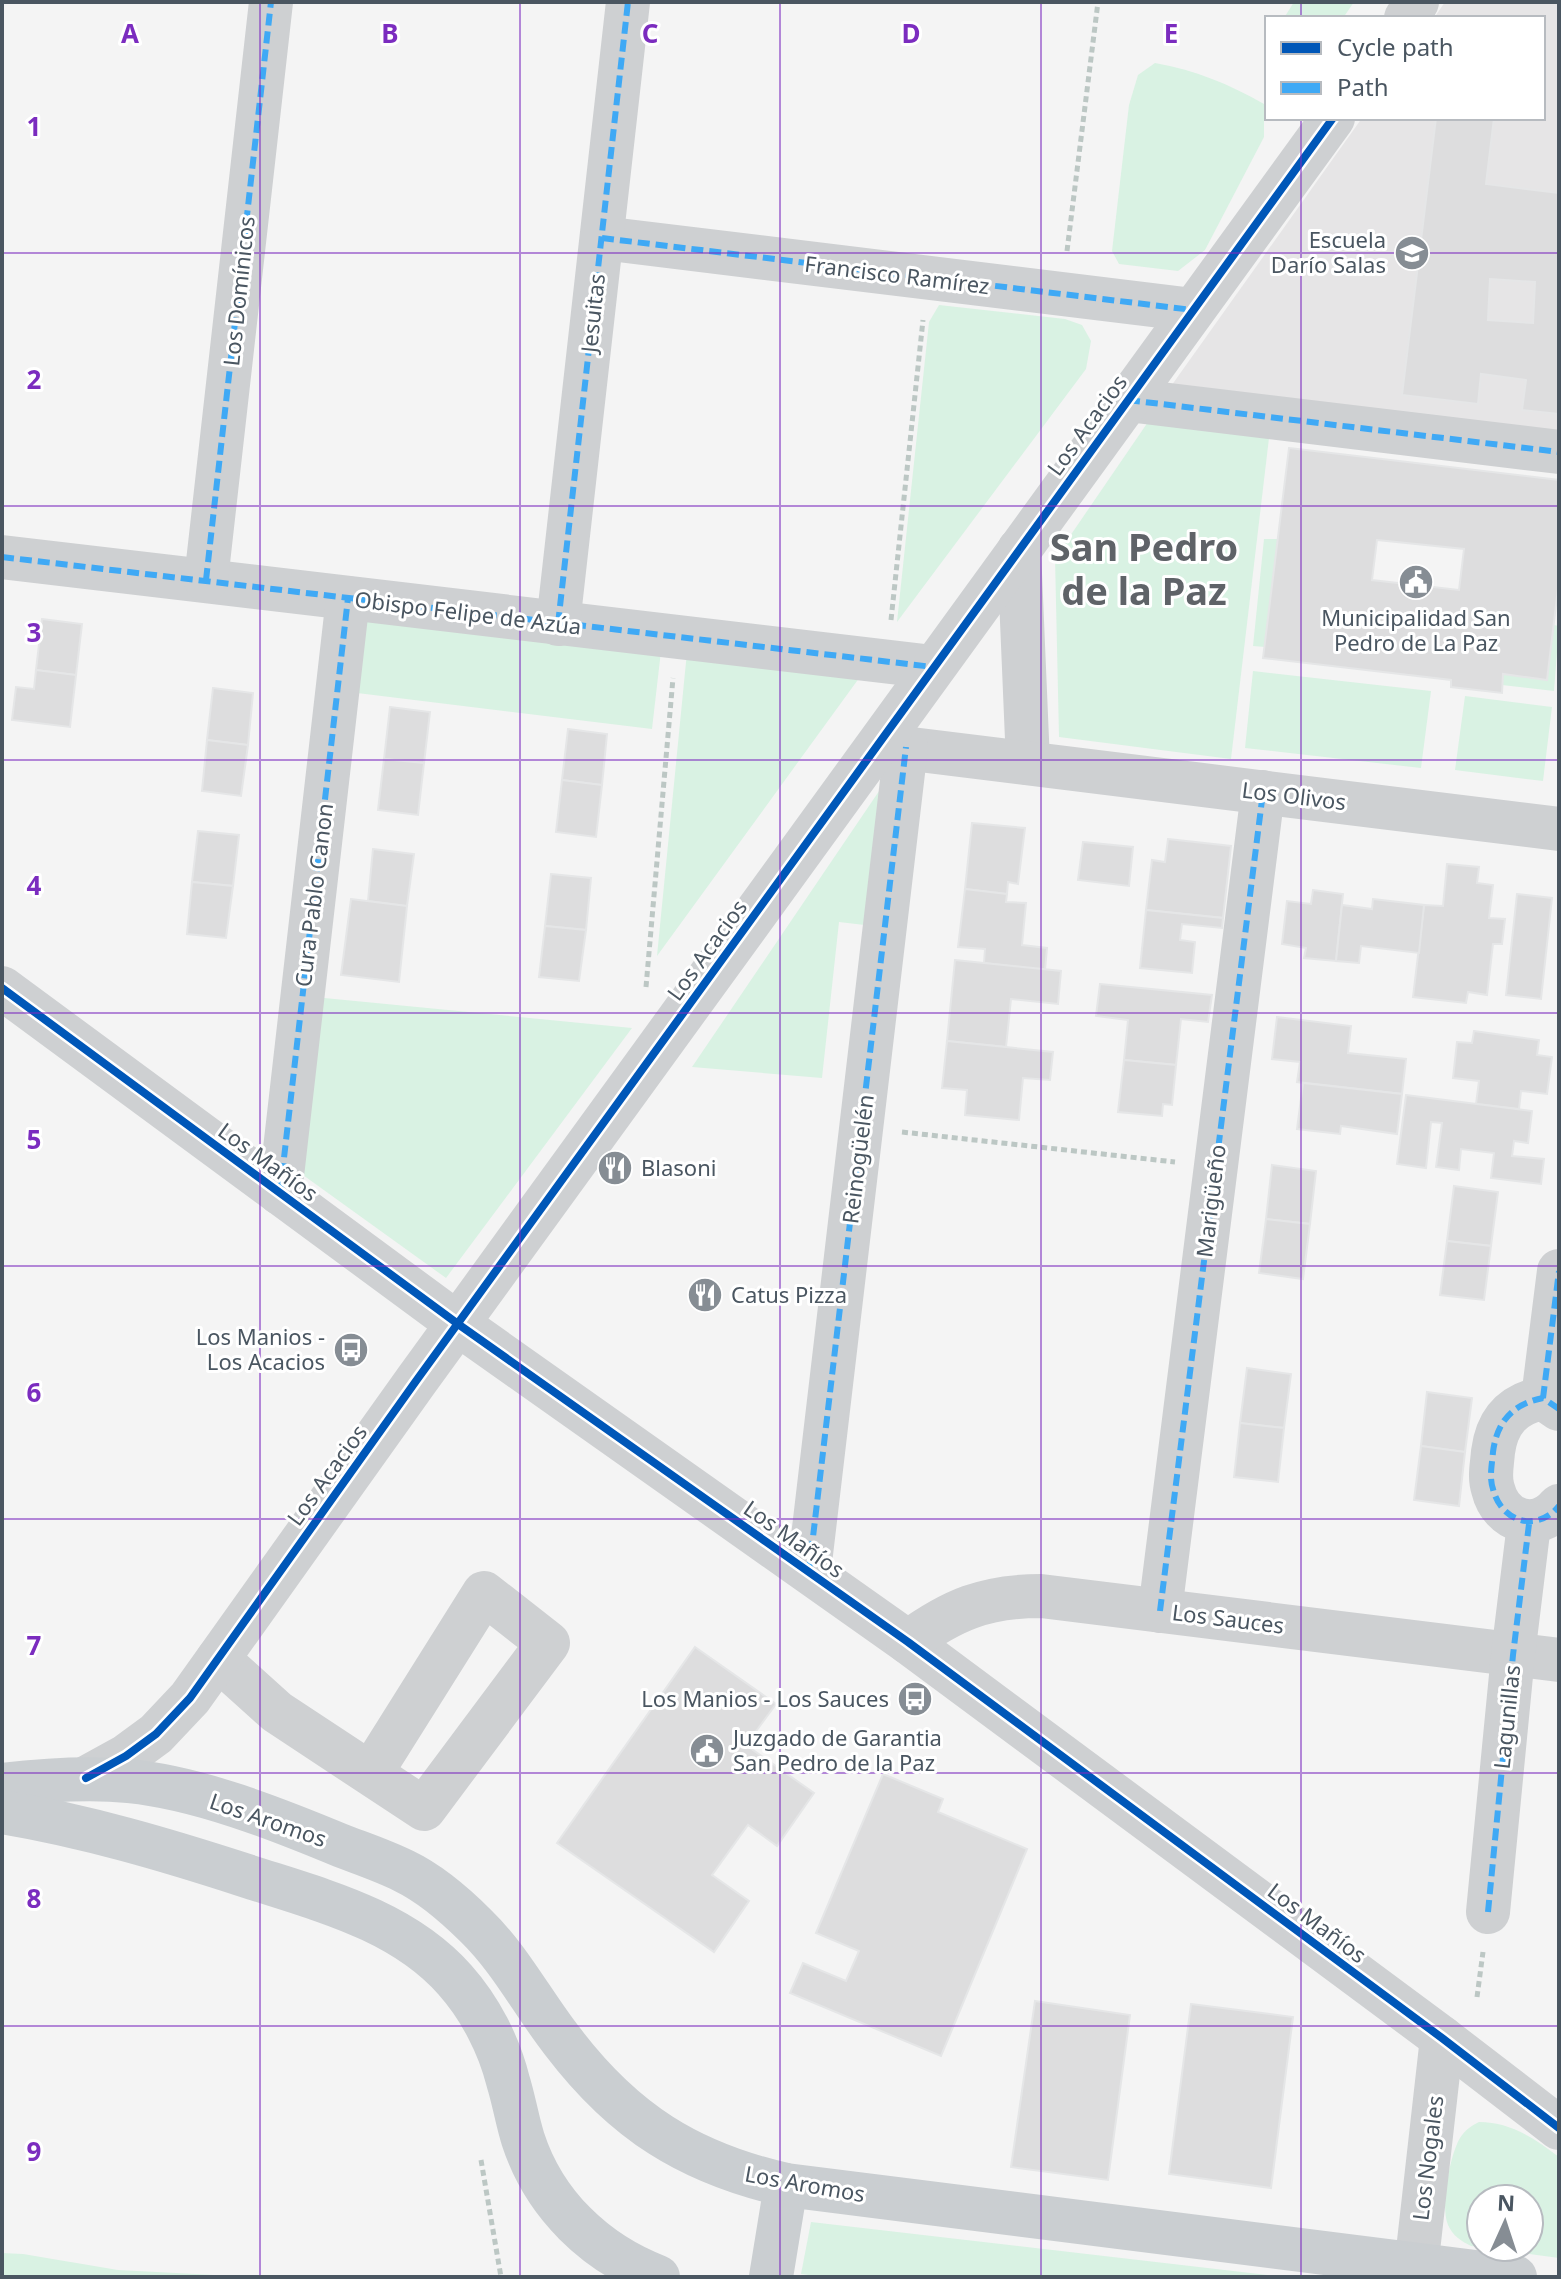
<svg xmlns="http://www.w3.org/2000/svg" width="1561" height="2279" viewBox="0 0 1561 2279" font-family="'Noto Sans',sans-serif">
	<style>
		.education { fill: #e6e5e6 }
		.green { fill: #d9f2e3; fill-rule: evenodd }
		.building { fill: #ddddde; stroke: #e5e6e7; stroke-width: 2; fill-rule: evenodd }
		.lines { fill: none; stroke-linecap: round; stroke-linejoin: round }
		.path { stroke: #bcc7c4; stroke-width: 5; stroke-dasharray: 6 4; stroke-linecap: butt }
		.minor { stroke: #ced0d2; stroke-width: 44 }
		.major { stroke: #caced1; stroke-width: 44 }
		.quiet { stroke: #3fa9f5; stroke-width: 6; stroke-dasharray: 12 6; stroke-linecap: butt }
		.cycleway-casing { stroke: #fff; stroke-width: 13 }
		.cycleway { stroke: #0057b8; stroke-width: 8 }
		.grid { fill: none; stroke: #7b2cbf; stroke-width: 2; stroke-opacity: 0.55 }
		.labels { text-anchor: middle; stroke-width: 6; stroke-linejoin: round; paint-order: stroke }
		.poi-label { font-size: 22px; fill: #4a5661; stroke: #fff; text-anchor: end }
		.street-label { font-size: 22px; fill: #4a5661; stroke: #fff }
		.town-label { font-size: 38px; font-weight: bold; fill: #5f6368; stroke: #fff }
		.grid-label { font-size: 26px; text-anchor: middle; font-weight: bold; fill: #7b2cbf; stroke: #fff; stroke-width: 6; stroke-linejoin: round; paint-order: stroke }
	</style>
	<rect width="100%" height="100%" fill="#f4f4f4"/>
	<path class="education" d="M1445 2H1559V436L1169 389 1362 118H1543V18H1434Z"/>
	<g class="green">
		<path d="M1294 2H1354L1343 18H1284Z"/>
		<path d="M1155 63C1195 70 1229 84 1264 104V137L1205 250 1178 271 1119 264 1112 251 1129 105 1138 75Z"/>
		<path d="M939 305 1065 319 1082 325 1091 341 1086 369 897 622 929 322Z"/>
		<path d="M1148 422 1269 438 1231 759 1059 737 1055 558Z"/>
		<path d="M1264 539H1278L1265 647 1253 646Z"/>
		<path d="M358 614 661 651 652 729 349 692Z"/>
		<path d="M1554 625 1559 626 1554 691 1502 685 1503 674 1547 680Z"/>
		<path d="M687 652 865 670 657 956Z"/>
		<path d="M1253 671 1431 691 1421 768 1245 748Z"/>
		<path d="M1465 696 1552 707 1543 781 1455 770Z"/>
		<path d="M892 772 873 926 839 922 822 1078 692 1067Z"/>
		<path d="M314 997 632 1028 446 1278 296 1170Z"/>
		<path d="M1479 2122C1511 2122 1535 2139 1559 2157V2258L1471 2246C1461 2241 1453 2236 1448 2225 1440 2206 1450 2155 1460 2138 1465 2130 1471 2126 1479 2122ZM1481 2199H1529V2247H1481Z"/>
		<path d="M811 2222 1284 2277H823L801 2274Z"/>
		<path d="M2 2253 23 2254 118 2270 253 2277H2Z"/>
	</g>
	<g class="building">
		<path d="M1436 118H1494L1486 184 1559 193V414L1522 410 1526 380 1481 374 1478 404 1402 395ZM1490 279 1535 282 1533 323 1488 320Z"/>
		<path d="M1289 448 1559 480V580L1547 680 1503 674 1502 693 1451 687V680L1263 658ZM1377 540 1464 549 1459 590 1372 580Z"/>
		<path d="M42 619 82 624 76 675 36 670Z"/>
		<path d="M36 670 76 675 70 727 12 720 16 687 34 689Z"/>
		<path d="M213 688 253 693 248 745 207 740Z"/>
		<path d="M390 707 430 712 424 763 384 759Z"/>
		<path d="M568 729 607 734 602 785 562 780Z"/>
		<path d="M207 740 248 745 241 796 202 791Z"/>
		<path d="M384 759 424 763 418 815 378 810Z"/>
		<path d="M562 780 602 785 596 837 556 832Z"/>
		<path d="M972 823 1025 828 1018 884 1008 882 1007 894 965 889Z"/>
		<path d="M198 831 239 835 233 886 192 882Z"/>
		<path d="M1168 839 1231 846 1223 918 1146 910 1152 860 1165 862Z"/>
		<path d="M1083 842 1133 847 1129 886 1078 880Z"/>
		<path d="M373 849 414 854 407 906 368 901Z"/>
		<path d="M1447 864 1479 867 1477 883 1493 885 1489 918 1505 919 1502 944H1493L1487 995 1468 992 1466 1003 1413 997 1424 905 1443 906Z"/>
		<path d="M551 874 591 878 586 930 545 926Z"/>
		<path d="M192 882 233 886 226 938 187 934Z"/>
		<path d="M965 889 1007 894 1006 902 1026 903 1022 945 1047 948 1045 970 984 963 985 949 958 947Z"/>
		<path d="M1313 890 1343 894 1336 961 1304 958 1306 948 1282 944 1287 901 1311 904Z"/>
		<path d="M1517 894 1552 898 1541 999 1506 995Z"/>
		<path d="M351 899 407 906 399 982 341 975Z"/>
		<path d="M1373 899 1424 905 1419 953 1361 946 1359 963 1336 961 1342 905 1372 909Z"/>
		<path d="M1146 910 1223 918 1222 928 1182 924 1180 940 1195 942 1192 973 1140 968Z"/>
		<path d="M545 926 586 930 579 981 539 977Z"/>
		<path d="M955 960 1061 971 1058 1004 1011 999 1006 1047 947 1041Z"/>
		<path d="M1100 984 1212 995 1208 1022 1181 1019 1176 1065 1124 1060 1128 1020 1096 1016Z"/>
		<path d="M1277 1017 1351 1026 1348 1053 1406 1059 1402 1094 1297 1082 1300 1062 1272 1059Z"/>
		<path d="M1474 1031 1539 1040 1537 1055 1552 1057 1547 1094 1521 1091 1519 1109 1476 1104 1479 1081 1453 1078 1457 1042 1472 1043Z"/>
		<path d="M947 1041 1053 1052 1050 1080 1023 1078 1019 1120 965 1115 967 1090 942 1088Z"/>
		<path d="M1124 1060 1176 1065 1172 1105 1163 1104 1162 1116 1118 1112Z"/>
		<path d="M1303 1083 1402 1094 1397 1134 1341 1126 1340 1134 1297 1129Z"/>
		<path d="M1406 1095 1532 1111 1528 1143 1514 1141 1512 1156 1544 1159 1541 1184 1491 1178 1494 1153 1461 1149 1459 1170 1436 1167 1442 1123 1431 1122 1426 1168 1397 1164Z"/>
		<path d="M1272 1165 1316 1171 1310 1224 1266 1219Z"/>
		<path d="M1454 1186 1498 1192 1491 1246 1447 1241Z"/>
		<path d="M1266 1219 1310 1224 1303 1279 1259 1273Z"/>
		<path d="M1447 1241 1491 1246 1484 1300 1440 1295Z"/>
		<path d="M1247 1368 1291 1374 1284 1428 1240 1423Z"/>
		<path d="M1427 1392 1472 1398 1465 1452 1421 1446Z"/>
		<path d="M1240 1423 1284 1428 1278 1482 1234 1477Z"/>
		<path d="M1421 1446 1465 1452 1459 1506 1414 1500Z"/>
		<path d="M695 1647 776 1704 746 1745 814 1793 777 1846 748 1825 712 1875 749 1901 714 1952 557 1843Z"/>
		<path d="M883 1774 943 1799 938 1812 1027 1849 941 2056 790 1993 803 1963 846 1981 859 1951 816 1933Z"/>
		<path d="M1035 2001 1130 2015 1108 2180 1011 2167Z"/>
		<path d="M1191 2004 1293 2017 1271 2188 1169 2174Z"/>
	</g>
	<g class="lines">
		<g class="path">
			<path d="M1067 251 1098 2"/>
			<path d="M891 620 923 320"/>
			<path d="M646 987 673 678"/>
			<path d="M902 1132 1175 1162"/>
			<path d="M1477 1997 1483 1952"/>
			<path d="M481 2160 501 2277"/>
		</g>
		<g class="minor">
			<path d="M1406 18 1417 2"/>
			<path d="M602 238 1193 310"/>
			<path d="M1128 400 1559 452"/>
			<path d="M1019 550 1028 763"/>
			<path d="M2 557 933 667"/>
			<path d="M206 580 271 2"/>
			<path d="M558 624 628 2"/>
			<path d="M879 745 1559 829"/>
			<path d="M2 988 458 1324 908 1642 1442 2038 1559 2128"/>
			<path d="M280 1193 348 598"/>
			<path d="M1543 1398 1559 1271"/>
			<path d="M1559 1409 1543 1398C1513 1404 1497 1421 1493 1452 1492 1465 1489 1477 1493 1489 1501 1522 1537 1533 1559 1506"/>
			<path d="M809 1571 906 747"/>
			<path d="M1160 1611 1263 792"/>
			<path d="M908 1642C952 1610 985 1596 1041 1596L1559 1660"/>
			<path d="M218 1659 277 1712 424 1809 548 1643 484 1593 371 1773"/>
			<path d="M86 1778 126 1756 156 1734 190 1698 416 1381 1333 118"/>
			<path d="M1488 1912 1513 1655 1529 1524"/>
			<path d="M1415 2277 1442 2038"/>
		</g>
		<g class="major">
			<path d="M2 1785C45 1780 86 1777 129 1781 199 1788 277 1819 342 1846 363 1854 384 1861 404 1871 431 1884 455 1905 476 1926 511 1960 533 2004 563 2042 624 2122 689 2163 786 2185L1515 2277"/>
			<path d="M2 1812C86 1826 167 1850 247 1876 321 1900 402 1920 455 1980 480 2008 499 2045 508 2081 514 2100 517 2120 523 2139 544 2204 595 2253 658 2277"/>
			<path d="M771 2277 786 2185"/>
		</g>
		<g class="quiet">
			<path d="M602 238 1193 310"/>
			<path d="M1128 400 1559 452"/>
			<path d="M2 557 933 667"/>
			<path d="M206 580 271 2"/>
			<path d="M558 624 628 2"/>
			<path d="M280 1193 348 598"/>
			<path d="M1543 1398 1559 1271"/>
			<path d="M1559 1409 1543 1398C1513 1404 1497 1421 1493 1452 1492 1465 1489 1477 1493 1489 1501 1522 1537 1533 1559 1506"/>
			<path d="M809 1571 906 747"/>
			<path d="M1160 1611 1263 792"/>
			<path d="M1488 1912 1513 1655 1529 1524"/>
		</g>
		<g class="cycleway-casing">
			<g id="cycleway">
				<path d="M2 988 458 1324 908 1642 1442 2038 1559 2128"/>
				<path d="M86 1778 126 1756 156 1734 190 1698 416 1381 1333 118"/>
			</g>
		</g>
		<use href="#cycleway" class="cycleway"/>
	</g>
	<path class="grid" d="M260 2V2277M520 2V2277M780 2V2277M1041 2V2277M1301 2V18M1301 118V2277M2 253H1559M2 506H1559M2 760H1559M2 1013H1559M2 1266H1559M2 1519H1559M2 1773H1559M2 2026H1559"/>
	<defs>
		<g id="school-disc" transform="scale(1.8)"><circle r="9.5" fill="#868d94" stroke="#fff"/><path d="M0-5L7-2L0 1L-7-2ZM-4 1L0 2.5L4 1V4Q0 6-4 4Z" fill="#fff"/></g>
		<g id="civic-disc" transform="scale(1.8)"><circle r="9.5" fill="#868d94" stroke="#fff"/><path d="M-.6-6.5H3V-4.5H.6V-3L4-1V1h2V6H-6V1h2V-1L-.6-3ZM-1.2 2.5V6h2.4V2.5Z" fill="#fff"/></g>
		<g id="restaurant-disc" transform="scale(1.8)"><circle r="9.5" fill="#868d94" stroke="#fff"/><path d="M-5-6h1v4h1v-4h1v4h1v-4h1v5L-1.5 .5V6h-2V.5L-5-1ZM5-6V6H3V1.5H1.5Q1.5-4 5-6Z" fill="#fff"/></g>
		<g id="bus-disc" transform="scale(1.8)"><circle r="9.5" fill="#868d94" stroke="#fff"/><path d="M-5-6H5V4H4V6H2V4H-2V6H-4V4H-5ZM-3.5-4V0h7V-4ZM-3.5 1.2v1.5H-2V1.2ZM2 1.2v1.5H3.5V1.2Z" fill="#fff"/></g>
	</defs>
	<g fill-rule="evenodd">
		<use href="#school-disc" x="1412" y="253"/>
		<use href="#civic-disc" x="1416" y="582"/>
		<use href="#restaurant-disc" x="615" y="1168"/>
		<use href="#restaurant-disc" x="705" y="1295"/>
		<use href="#bus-disc" x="351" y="1350"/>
		<use href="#bus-disc" x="915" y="1699"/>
		<use href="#civic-disc" x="707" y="1751"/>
	</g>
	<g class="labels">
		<g class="poi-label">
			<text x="1386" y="248">Escuela<tspan x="1386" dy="25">Darío Salas</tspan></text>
			<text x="1416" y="626" text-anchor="middle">Municipalidad San<tspan x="1416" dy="25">Pedro de La Paz</tspan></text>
			<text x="641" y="1176" text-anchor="start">Blasoni</text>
			<text x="731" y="1303" text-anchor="start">Catus Pizza</text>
			<text x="325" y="1345">Los Manios -<tspan x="325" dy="25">Los Acacios</tspan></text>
			<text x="889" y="1707">Los Manios - Los Sauces</text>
			<text x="733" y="1746" text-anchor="start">Juzgado de Garantia<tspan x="733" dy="25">San Pedro de la Paz</tspan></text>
		</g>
		<g class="street-label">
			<text transform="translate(897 275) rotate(7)" y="8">Francisco Ramírez</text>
			<text transform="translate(239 291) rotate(-84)" y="8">Los Domínicos</text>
			<text transform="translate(593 313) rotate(-84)" y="8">Jesuitas</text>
			<text transform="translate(1087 425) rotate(-54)" y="8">Los Acacios</text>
			<text transform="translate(468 613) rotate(7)" y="8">Obispo Felipe de Azúa</text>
			<text transform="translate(1294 796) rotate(7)" y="8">Los Olivos</text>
			<text transform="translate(314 895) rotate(-83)" y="8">Cura Pablo Canon</text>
			<text transform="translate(707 950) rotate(-54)" y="8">Los Acacios</text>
			<text transform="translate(858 1159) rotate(-83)" y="8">Reinogüelén</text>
			<text transform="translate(268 1162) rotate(36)" y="8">Los Mañíos</text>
			<text transform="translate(1211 1201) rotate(-83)" y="8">Marigüeño</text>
			<text transform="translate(327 1475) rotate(-54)" y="8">Los Acacios</text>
			<text transform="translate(794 1539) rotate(35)" y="8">Los Mañíos</text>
			<text transform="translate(1228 1619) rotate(7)" y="8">Los Sauces</text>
			<text transform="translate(1507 1717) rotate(-84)" y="8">Lagunillas</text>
			<text transform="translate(268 1820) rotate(19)" y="8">Los Aromos</text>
			<text transform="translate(1317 1923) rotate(37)" y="8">Los Mañíos</text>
			<text transform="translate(1428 2158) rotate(-83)" y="8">Los Nogales</text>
			<text transform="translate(805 2184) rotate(10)" y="8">Los Aromos</text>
		</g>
		<g class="town-label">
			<text x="1144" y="561">San Pedro<tspan x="1144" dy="44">de la Paz</tspan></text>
		</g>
	</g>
	<g class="grid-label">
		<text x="130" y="43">A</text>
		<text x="390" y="43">B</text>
		<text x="650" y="43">C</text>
		<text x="911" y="43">D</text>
		<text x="1171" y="43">E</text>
		<text x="34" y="136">1</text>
		<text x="34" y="389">2</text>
		<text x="34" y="642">3</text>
		<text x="34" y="895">4</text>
		<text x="34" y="1149">5</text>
		<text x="34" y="1402">6</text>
		<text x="34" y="1655">7</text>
		<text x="34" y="1908">8</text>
		<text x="34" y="2161">9</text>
	</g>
	<rect width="1561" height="2279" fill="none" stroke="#4a5661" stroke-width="8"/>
	<rect x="1265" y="16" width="280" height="104" fill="#ffffff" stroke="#b7bbc0" stroke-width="2"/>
	<rect x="1281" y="42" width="40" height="12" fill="#0057b8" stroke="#b7bbc0" stroke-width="2"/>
	<text x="1337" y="56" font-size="24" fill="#4a5661">Cycle path</text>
	<rect x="1281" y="82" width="40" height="12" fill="#3fa9f5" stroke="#b7bbc0" stroke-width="2"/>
	<text x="1337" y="96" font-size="24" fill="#4a5661">Path</text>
	<g transform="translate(1505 2223) rotate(3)"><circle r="38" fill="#ffffff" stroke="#b7bbc0" stroke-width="2"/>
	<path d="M0-6L14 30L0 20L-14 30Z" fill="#868d94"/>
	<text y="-12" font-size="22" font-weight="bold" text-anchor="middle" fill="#4a5661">N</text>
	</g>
</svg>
